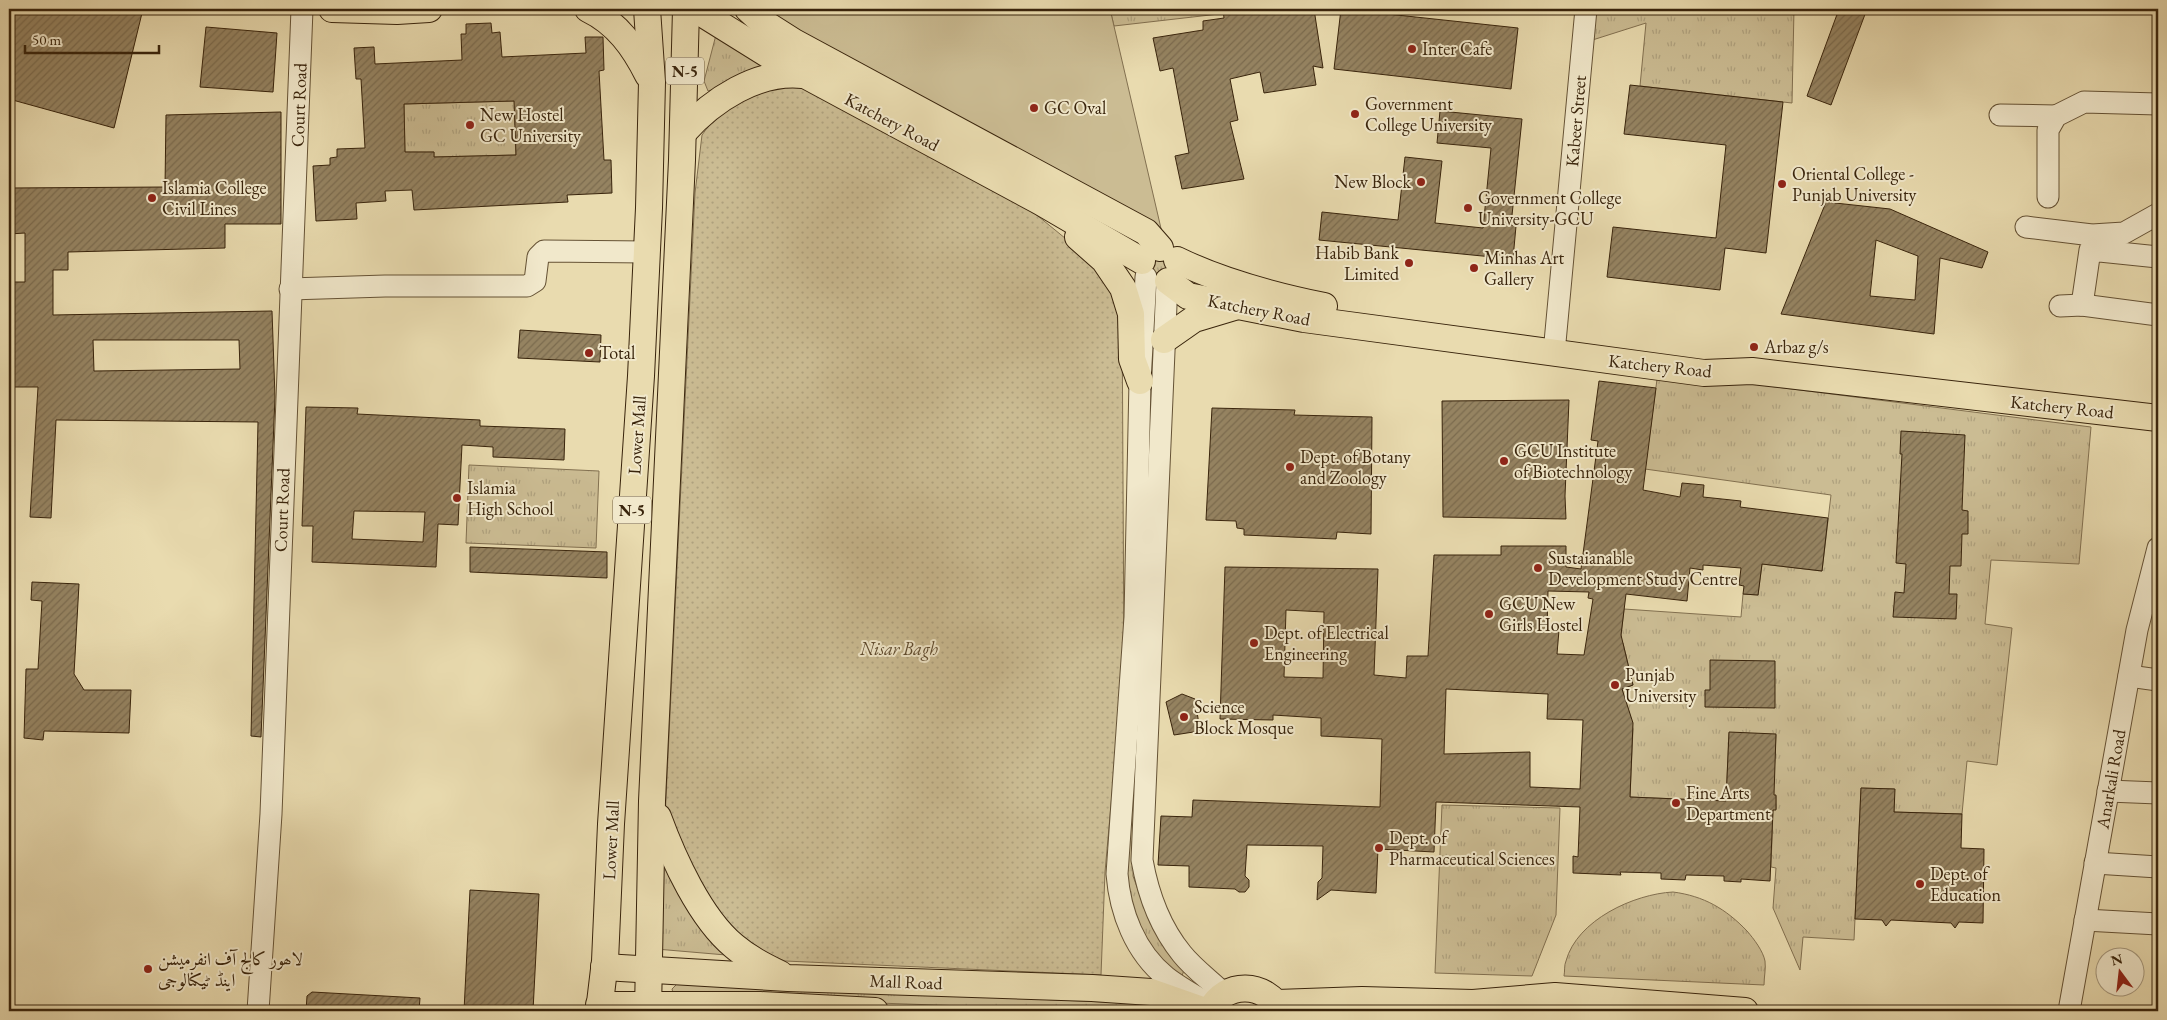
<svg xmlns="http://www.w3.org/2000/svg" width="2167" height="1020" viewBox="0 0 2167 1020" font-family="'EB Garamond',Amiri,serif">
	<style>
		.grass { fill: url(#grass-tufts); stroke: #827050 }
		.park { fill: url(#park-dots); stroke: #827050 }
		.pitch { fill: #cbbc93; stroke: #827050 }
		.building { fill: url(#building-hatch); stroke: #39240c; fill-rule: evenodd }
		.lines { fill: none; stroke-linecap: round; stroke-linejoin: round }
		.minor-casing { stroke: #655235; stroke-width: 23 }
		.major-casing { stroke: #39240c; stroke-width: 28 }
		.minor { stroke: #f1e8cb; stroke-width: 21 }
		.major { stroke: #e9dbaf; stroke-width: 26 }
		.poi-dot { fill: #8f2418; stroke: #f1e8cb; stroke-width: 2 }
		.labels { text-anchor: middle; stroke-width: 4; stroke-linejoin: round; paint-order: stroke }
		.shield { fill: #f1e8cb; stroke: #705f45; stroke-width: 1 }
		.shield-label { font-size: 16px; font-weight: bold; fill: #39240c }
		.poi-label { font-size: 18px; fill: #39240c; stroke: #f1e8cb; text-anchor: start }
		.street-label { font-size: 18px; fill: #39240c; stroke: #f1e8cb }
		.park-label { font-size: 18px; font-style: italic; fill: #5e4a2e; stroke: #f1e8cb }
	</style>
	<defs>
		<pattern id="grass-tufts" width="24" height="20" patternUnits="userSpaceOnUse" patternTransform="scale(1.25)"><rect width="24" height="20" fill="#cbbc93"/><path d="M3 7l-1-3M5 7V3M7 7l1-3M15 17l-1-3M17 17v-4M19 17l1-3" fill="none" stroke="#afa17e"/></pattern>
		<pattern id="park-dots" width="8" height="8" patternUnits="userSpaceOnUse" patternTransform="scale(1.25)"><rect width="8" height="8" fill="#cbbc93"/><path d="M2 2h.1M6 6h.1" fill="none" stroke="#afa17e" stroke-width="1.8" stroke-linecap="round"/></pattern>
		<pattern id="building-hatch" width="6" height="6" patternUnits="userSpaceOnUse" patternTransform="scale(1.25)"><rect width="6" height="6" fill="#958361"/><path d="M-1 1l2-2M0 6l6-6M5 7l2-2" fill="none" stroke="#7b6b4e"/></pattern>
	</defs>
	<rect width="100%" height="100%" fill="#e9dbaf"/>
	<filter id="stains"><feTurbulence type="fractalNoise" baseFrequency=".004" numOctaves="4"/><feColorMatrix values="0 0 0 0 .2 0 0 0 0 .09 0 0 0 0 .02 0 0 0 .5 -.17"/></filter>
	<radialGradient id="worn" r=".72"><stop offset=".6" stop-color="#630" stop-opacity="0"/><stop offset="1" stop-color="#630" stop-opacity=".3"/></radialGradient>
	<g class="grass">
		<path d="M1110 9H1219V14L1114 26Z"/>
		<path d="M1586 9H1794L1792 103 1640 86 1646 23 1583 43Z"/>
		<path d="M717 31 786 68 708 91 704 81Z"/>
		<path d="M515 101V125L517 126 518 137 515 139 516 155 434 157V152H405L404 104Z"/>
		<path d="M1157 259 1166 262 1168 272 1155 277 1149 265Z"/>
		<path d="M1155 296 1133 876 1150 923 1184 970 1182 976 1168 969 1135 922 1123 895Z"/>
		<path d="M1658 372 2091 427 2079 564 1991 560 1985 624 2012 628 1997 765 1967 761 1962 814 1894 812V789L1861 788 1854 940 1803 937 1800 970 1773 908 1776 868 1771 867 1773 810 1776 809V796L1773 795 1776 735 1729 733 1726 801 1630 797 1633 729 1622 689 1633 685 1623 643 1620 644 1624 609 1741 617 1743 594 1758 595 1762 564 1822 571 1831 495 1645 469Z"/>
		<path d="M469 465 599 471 596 548 466 543Z"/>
		<path d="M1442 805 1560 808 1556 915 1532 976 1435 973Z"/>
		<path d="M661 849 726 955 656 949Z"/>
		<path d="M1673 892C1704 896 1726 909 1747 931 1754 939 1763 951 1765 961 1766 969 1764 977 1764 985L1564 976C1565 971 1564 965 1566 961 1577 920 1634 894 1673 892Z"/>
		<path d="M677 984 1153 1004 1156 1009 1155 1011H1107L677 996 673 993 672 989Z"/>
	</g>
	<path class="park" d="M791 80 1033 212 1114 278 1122 299 1124 660 1105 872 1101 975 785 961 762 952 724 924 665 819 695 193 702 135 710 124 728 104Z"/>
	<path class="pitch" d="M767 9H1110L1163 237 799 31Z"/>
	<g class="building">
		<path d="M9 9H143L114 128 9 99Z"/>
		<path d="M1223 9H1314L1323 68 1313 66 1316 85 1264 93 1260 72 1230 79 1238 120 1230 122 1244 179 1182 189 1175 156 1189 153 1173 68 1160 71 1153 38 1203 30V21L1224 18Z"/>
		<path d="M1341 9 1518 28 1511 89 1334 69Z"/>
		<path d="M1839 9H1867L1831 105 1807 96Z"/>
		<path d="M491 23 492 33 500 32 502 57 586 53 585 37H603L604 70 599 71 604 160H611L612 193 567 195 568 202 414 210 412 190 385 191 386 201 356 203 357 219 316 221 313 166 330 165V158L337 157V149L365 148 361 79H356L354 48 374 47 375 64 462 60 461 34H466V24ZM514 101 516 155 434 157V152H405L404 104Z"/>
		<path d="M206 27 277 33 273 92 200 87Z"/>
		<path d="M1630 85 1783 102 1766 253 1725 248 1720 290 1607 277 1613 227 1716 238 1726 145 1624 134Z"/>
		<path d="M1440 111 1522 119 1511 225 1516 226 1513 259 1319 240 1322 212 1398 220 1405 157 1442 161 1435 223 1483 228 1491 148 1437 143Z"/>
		<path d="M281 112V224H225V248L68 252V270H53V315L272 311 275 397 261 737 251 736 258 422 56 420 51 518 30 517 38 387H9V282H25V233L9 234V188L165 187 166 115ZM93 340H239L240 369 94 371Z"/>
		<path d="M1826 202 1890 209 1988 252 1982 268 1940 258 1934 334 1781 314ZM1876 240 1918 256 1915 300 1870 296Z"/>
		<path d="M520 330 601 335 600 362 518 358Z"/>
		<path d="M1599 381 1656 388 1643 490 1680 497 1682 483 1704 485 1703 497 1741 501 1740 507 1828 518 1822 571 1762 564 1758 595 1743 594 1744 586 1739 585 1741 568 1703 565V570L1690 568 1687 601 1626 594 1621 635 1633 685 1622 689 1633 723 1630 797 1726 801 1729 732 1776 734 1774 795H1776V810H1773L1770 881 1741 879V882L1724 881V876L1686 875 1685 880 1661 879V873L1620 872 1621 875 1573 873V856L1578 857 1580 807 1436 802 1434 852 1378 849 1376 893 1331 890 1317 900 1318 882 1322 878 1323 846 1247 845 1245 876 1249 880V887L1245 892H1239L1235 889 1189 887V866L1158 865 1161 816 1192 817 1193 800 1380 807 1382 739 1321 736V718L1273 715V720L1220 719 1225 567 1378 569 1374 675 1406 678 1407 656H1428L1434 555H1501V546H1566V567L1581 569 1598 441 1591 440ZM1548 591 1589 592 1588 598 1593 599 1584 655 1557 654 1559 630 1547 629ZM1286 610 1324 612 1323 678 1284 677ZM1446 689 1548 694 1547 719 1583 720 1580 789 1530 787V752L1444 754Z"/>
		<path d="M1569 400 1565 496 1566 519 1443 517 1442 401Z"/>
		<path d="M306 407 358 408 357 414 480 420V426L565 429 564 460 493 457V447L462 445 458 525 438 524 436 567 312 562 313 526H302ZM354 511 425 512 423 542 352 539Z"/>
		<path d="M1212 408 1295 410 1294 415 1372 417 1371 534 1337 532 1336 539 1244 535V529L1237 528 1236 521 1206 520Z"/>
		<path d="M1901 431 1965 435 1962 510 1968 511V534H1962L1961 566H1950L1949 594H1957L1956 619 1893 617 1895 592 1904 593 1906 564 1896 563 1902 454H1900Z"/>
		<path d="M470 547 607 552V578L470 572Z"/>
		<path d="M32 582 79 584 74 674 84 690H131L129 733 44 731 43 740 24 738 26 669H38L42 601 31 600Z"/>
		<path d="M1710 660 1775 661V708L1705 707V690H1710Z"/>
		<path d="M1182 694 1195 699 1200 731 1174 735 1166 702Z"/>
		<path d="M1861 788 1895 789 1894 812 1962 814 1961 848 1984 849 1983 923 1959 922 1955 928 1951 923 1891 920 1886 926 1882 920 1855 919Z"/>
		<path d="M470 890 539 894 533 1011H464Z"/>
		<path d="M312 992 420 998 419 1011H306L307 996Z"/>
	</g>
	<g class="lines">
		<g class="minor-casing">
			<g id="minor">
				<path d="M2000 115 2056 116"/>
				<path d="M2048 197V130L2056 116 2084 102 2158 104"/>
				<path d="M2026 227 2092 235 2124 233 2158 214"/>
				<path d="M1146 277 1140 381 1135 617 1117 874C1120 912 1135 952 1166 977 1180 988 1197 997 1212 1006"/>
				<path d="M1167 282 1142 860C1148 894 1160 927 1182 954 1194 969 1211 981 1224 994"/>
				<path d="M290 289 385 286H527L535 281 538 257 544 251 647 252"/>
				<path d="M2082 305 2090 250 2158 257"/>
				<path d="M2060 306 2082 305 2158 315"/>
				<path d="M1554 353 1586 9"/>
				<path d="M2129 676 2158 680"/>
				<path d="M2108 791 2158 793"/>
				<path d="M2095 863 2158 867"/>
				<path d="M2085 920 2158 924"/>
				<path d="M258 1011 271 814 302 9"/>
				<path d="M2069 1011 2137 630 2158 548"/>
			</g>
		</g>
		<g class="major-casing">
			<g id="major">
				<path d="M332 9 397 11 429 9"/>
				<path d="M588 9C617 23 634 47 648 75"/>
				<path d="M695 9 777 60 1039 201 1142 261"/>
				<path d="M748 9 761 21 794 42 1146 232 1160 248"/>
				<path d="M683 133C712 100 758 70 803 75"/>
				<path d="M1078 237 1104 260 1123 288 1131 314 1132 359 1140 381"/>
				<path d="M1177 260C1222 282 1275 296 1324 306"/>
				<path d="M1168 281 1188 296 1304 319 1704 373 1752 371 2158 418"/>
				<path d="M1164 340 1194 319 1234 307"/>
				<path d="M658 817C673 858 700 918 734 946 748 958 764 966 780 974"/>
				<path d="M604 967 788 978 1092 988 1151 992 1205 1011"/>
				<path d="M1277 1003 1362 1000 1473 1003 1555 996 1745 1011"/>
				<path d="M599 1005H760L875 1011"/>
				<path d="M599 1011 605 961 611 824 641 376 649 208 652 82 647 9"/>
				<path d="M648 1011 652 801 682 160 686 9"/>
				<path d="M1210 1011C1225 980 1266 982 1281 1011"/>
			</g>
		</g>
		<use href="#minor" class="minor"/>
		<use href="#major" class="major"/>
	</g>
	<g class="poi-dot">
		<circle cx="1412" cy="49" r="5"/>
		<circle cx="1034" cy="108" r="5"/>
		<circle cx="1355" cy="114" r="5"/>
		<circle cx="470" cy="125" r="5"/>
		<circle cx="1421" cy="182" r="5"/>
		<circle cx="1782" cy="184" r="5"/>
		<circle cx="152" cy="198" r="5"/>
		<circle cx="1468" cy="208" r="5"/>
		<circle cx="1409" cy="263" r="5"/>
		<circle cx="1474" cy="268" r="5"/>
		<circle cx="1754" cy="347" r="5"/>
		<circle cx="589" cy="353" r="5"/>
		<circle cx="1504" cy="461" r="5"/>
		<circle cx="1290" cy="467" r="5"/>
		<circle cx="457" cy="498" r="5"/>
		<circle cx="1538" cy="568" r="5"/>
		<circle cx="1489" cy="614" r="5"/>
		<circle cx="1254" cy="643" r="5"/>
		<circle cx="1615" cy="685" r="5"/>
		<circle cx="1184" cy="717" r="5"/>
		<circle cx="1676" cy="803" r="5"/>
		<circle cx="1379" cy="848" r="5"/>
		<circle cx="1920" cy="884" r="5"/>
		<circle cx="148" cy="969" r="5"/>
	</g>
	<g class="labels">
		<g class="shield">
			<rect x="666" y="57.5" width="38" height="27" rx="4"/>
			<rect x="613" y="496.5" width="38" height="27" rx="4"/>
		</g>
		<g class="shield-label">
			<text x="685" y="77">N-5</text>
			<text x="632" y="516">N-5</text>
		</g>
		<g class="poi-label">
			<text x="1422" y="55">Inter Cafe</text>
			<text x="1365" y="110">Government<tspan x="1365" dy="21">College University</tspan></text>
			<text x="1044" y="114">GC Oval</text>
			<text x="480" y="121">New Hostel<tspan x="480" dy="21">GC University</tspan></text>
			<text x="1792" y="180">Oriental College -<tspan x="1792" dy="21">Punjab University</tspan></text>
			<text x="1411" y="188" text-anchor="end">New Block</text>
			<text x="162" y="194">Islamia College<tspan x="162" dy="21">Civil Lines</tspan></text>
			<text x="1478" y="204">Government College<tspan x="1478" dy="21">University-GCU</tspan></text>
			<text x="1399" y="259" text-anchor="end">Habib Bank<tspan x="1399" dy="21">Limited</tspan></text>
			<text x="1484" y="264">Minhas Art<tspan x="1484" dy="21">Gallery</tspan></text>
			<text x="1764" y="353">Arbaz g/s</text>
			<text x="599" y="359">Total</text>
			<text x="1514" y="457">GCU Institute<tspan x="1514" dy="21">of Biotechnology</tspan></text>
			<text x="1300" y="463">Dept. of Botany<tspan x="1300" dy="21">and Zoology</tspan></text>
			<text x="467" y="494">Islamia<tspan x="467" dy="21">High School</tspan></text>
			<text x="1548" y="564">Sustaianable<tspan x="1548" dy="21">Development Study Centre</tspan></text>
			<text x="1499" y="610">GCU New<tspan x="1499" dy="21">Girls Hostel</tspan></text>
			<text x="1264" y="639">Dept. of Electrical<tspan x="1264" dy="21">Engineering</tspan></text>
			<text x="1625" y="681">Punjab<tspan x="1625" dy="21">University</tspan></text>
			<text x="1194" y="713">Science<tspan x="1194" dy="21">Block Mosque</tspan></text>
			<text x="1686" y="799">Fine Arts<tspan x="1686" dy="21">Department</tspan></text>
			<text x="1389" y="844">Dept. of<tspan x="1389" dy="21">Pharmaceutical Sciences</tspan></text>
			<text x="1930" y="880">Dept. of<tspan x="1930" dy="21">Education</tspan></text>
			<text x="158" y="965">لاھور کالج آف انفرمیشن<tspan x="158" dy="21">اینڈ ٹیکنالوجی</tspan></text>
		</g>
		<g class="street-label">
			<text transform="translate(299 105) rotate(-88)" y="6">Court Road</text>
			<text transform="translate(1576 121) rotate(-85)" y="6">Kabeer Street</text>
			<text transform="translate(892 122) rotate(28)" y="6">Katchery Road</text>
			<text transform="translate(1259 310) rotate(11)" y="6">Katchery Road</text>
			<text transform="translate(1660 366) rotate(6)" y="6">Katchery Road</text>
			<text transform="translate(2062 407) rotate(6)" y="6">Katchery Road</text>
			<text transform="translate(637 435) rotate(-86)" y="6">Lower Mall</text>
			<text transform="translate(282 510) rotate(-88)" y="6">Court Road</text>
			<text transform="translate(2111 779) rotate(-80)" y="6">Anarkali Road</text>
			<text transform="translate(611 840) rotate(-87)" y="6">Lower Mall</text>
			<text transform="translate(906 982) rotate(2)" y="6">Mall Road</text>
		</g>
		<g class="park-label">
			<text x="899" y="655">Nisar Bagh</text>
		</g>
	</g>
	<rect width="2167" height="1020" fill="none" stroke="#e9dbaf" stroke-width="30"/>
	<rect x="10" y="10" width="2147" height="1000" fill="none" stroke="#39240c" stroke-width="2.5"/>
	<rect x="15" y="15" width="2137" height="990" fill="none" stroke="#39240c"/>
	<g transform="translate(2120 972) rotate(345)"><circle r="24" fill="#f1e8cb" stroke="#a79a7f"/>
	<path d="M0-4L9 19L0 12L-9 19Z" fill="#8f2418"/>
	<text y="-8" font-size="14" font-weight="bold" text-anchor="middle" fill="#39240c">N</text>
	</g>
	<path d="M25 45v8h134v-8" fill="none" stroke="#39240c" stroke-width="2.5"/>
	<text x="32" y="45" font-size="15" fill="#39240c" stroke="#f1e8cb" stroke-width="4" paint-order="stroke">50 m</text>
	<rect width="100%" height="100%" filter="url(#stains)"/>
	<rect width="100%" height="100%" fill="url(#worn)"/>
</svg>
